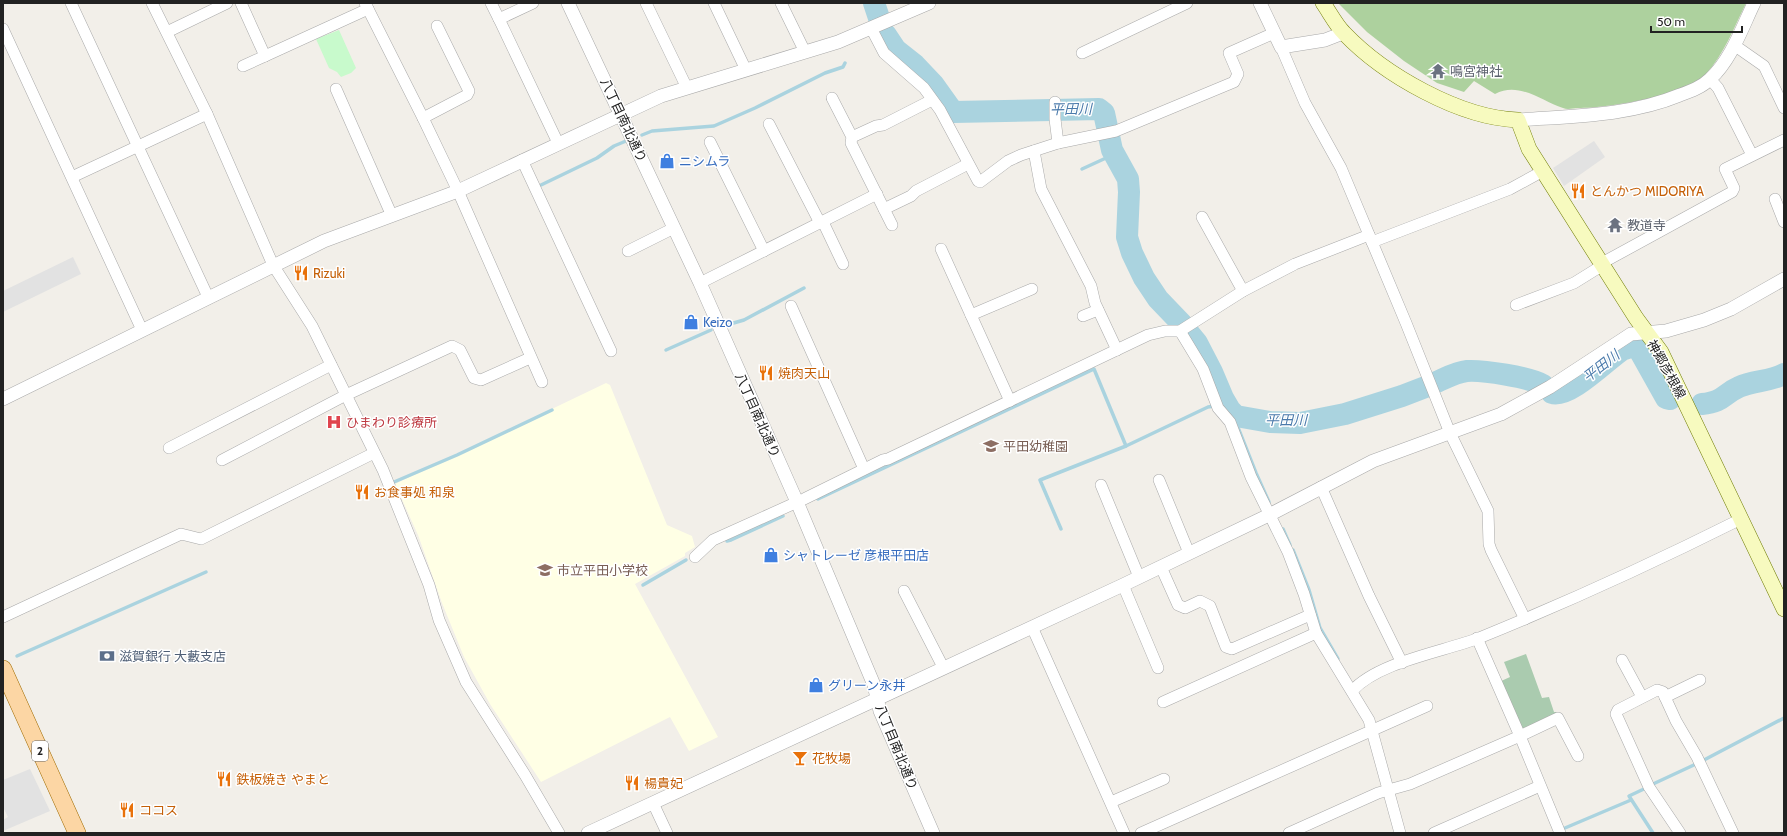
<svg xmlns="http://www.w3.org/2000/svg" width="1787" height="836" viewBox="0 0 1787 836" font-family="Cabin,'Noto Sans JP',sans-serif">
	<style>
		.education { fill: #ffffe5 }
		.forest { fill: #add19e }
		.cemetery { fill: #aacbaf }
		.park { fill: #c8facc }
		.parking { fill: #e2e2e2 }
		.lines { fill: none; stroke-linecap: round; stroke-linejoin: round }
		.stream { stroke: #aad3df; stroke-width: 3.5 }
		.river { stroke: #aad3df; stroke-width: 22 }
		.minor-casing { stroke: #a9a9a9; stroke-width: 12 }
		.tertiary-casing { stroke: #a9a9a9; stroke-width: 14 }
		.secondary-casing { stroke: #707d05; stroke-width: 16 }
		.primary-casing { stroke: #a06b00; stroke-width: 18 }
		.minor { stroke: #fff; stroke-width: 11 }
		.tertiary { stroke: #fff; stroke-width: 13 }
		.secondary { stroke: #f7fabf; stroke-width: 15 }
		.primary { stroke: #fcd6a4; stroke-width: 17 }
		.labels { text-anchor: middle; stroke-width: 3; stroke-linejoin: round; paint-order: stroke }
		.shield { fill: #fff; stroke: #646464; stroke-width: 1 }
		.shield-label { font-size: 12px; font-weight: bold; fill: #222 }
		.worship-label { font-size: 13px; fill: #5b616d; stroke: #fff; text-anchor: start }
		.street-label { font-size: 13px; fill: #222; stroke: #fff }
		.shop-label { font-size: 13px; fill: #366cbe; stroke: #fff; text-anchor: start }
		.food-label { font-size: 13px; fill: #c56008; stroke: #fff; text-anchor: start }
		.health-label { font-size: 13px; fill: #be3a42; stroke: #fff; text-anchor: start }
		.education-label { font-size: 13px; fill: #785e54; stroke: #fff; text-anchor: start }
		.service-label { font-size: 13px; fill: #4e5e75; stroke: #fff; text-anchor: start }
		.water-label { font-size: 14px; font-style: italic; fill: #4a7aab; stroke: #fff }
	</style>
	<rect width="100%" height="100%" fill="#f2efe9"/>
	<path class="education" d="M606 383 610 385 667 525 692 536 695 547 685 553V556L635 584 718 737 689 751 670 717 541 782 490 704 464 657 442 603 418 535 395 484Z"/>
	<path class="forest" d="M1338 3H1746C1734 28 1724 54 1706 74 1685 96 1608 108 1578 108 1573 108 1568 110 1563 108 1541 101 1519 81 1495 94L1474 81 1464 92 1437 83 1404 61 1367 32Z"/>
	<path class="cemetery" d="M1526 654 1542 698 1549 697 1554 712H1556L1557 715 1522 730 1499 682 1510 677 1504 662Z"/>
	<path class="park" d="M339 30 356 68 351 73 341 77 337 72 329 68 316 39Z"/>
	<g class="parking">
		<path d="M1594 141 1605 157 1564 186 1553 168Z"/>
		<path d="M73 257 81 274 3 312V291Z"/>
		<path d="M30 769 50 811 3 831V820L8 817 3 807V780Z"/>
	</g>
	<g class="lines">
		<g class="stream">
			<path d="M871 15 877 12"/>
			<path d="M642 135 652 131 714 126 755 108 825 73 843 67 845 63"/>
			<path d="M1082 169 1106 158 1113 152"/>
			<path d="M541 185 597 158 614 146 626 141"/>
			<path d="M730 324 744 320 804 288"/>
			<path d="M666 350 711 330"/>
			<path d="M1221 405H1227"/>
			<path d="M1240 417 1237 425 1256 473 1269 502"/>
			<path d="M394 482 457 455 552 410"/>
			<path d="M818 499 1094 369 1126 446"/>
			<path d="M1061 529 1040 480 1126 446 1208 407 1214 406"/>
			<path d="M1283 529 1290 545"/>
			<path d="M727 541 731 540 783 516"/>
			<path d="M1293 550 1309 590 1320 628 1338 659"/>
			<path d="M643 585 686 560"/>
			<path d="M17 656 206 572"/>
			<path d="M1704 760 1784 718"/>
			<path d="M1653 784 1696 764"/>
			<path d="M1646 788 1629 796 1653 833"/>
			<path d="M1565 828 1631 800"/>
		</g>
		<g class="river">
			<path d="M874 3 879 18"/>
			<path d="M886 35 896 50 915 65 933 84 953 112 1099 109 1104 113 1112 150 1128 179 1129 192 1127 237 1132 253 1144 278 1158 299 1182 324"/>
			<path d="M1188 332 1197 343 1212 372 1223 398 1230 410 1236 416 1270 422 1300 423 1345 414 1402 396 1428 386"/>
			<path d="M1434 383C1444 379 1456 372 1467 371 1483 370 1529 377 1543 385"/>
			<path d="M1552 393C1569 399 1608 359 1622 350 1626 348 1630 347 1634 346L1638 348 1666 398 1670 399"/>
			<path d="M1702 404C1724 402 1723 394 1739 387 1753 380 1770 382 1784 374"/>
		</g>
		<g class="minor-casing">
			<g id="minor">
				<path d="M71 3 208 297"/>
				<path d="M152 3 207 114 273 265 312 326 383 470 429 585 439 620 466 682 525 775 559 833"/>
				<path d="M241 3 265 56 368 9"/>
				<path d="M365 3 423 118 458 191 542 382"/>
				<path d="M491 3 499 19"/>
				<path d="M533 3 499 19 558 143"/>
				<path d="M646 3 687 88"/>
				<path d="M714 3 746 70"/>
				<path d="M781 3 805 52"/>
				<path d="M871 28 884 53 924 88 940 110 978 181 980 182 1008 161 1021 155 1058 143 1116 131 1234 82 1238 74 1229 53 1274 33"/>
				<path d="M3 29 142 330"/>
				<path d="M167 32 227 3"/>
				<path d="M1734 45 1764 66 1784 108"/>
				<path d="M1281 47 1305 103 1341 168 1406 323 1450 433 1488 511 1489 544 1491 550 1525 619"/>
				<path d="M1082 53 1187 3"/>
				<path d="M243 66 265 56"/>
				<path d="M1710 79 1718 88 1752 155"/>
				<path d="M336 89 392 216"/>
				<path d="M832 98 852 137 851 143 892 225"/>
				<path d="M1055 102V119L1058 143"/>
				<path d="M423 118 467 95 469 91 437 26"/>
				<path d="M769 124 820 223"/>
				<path d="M852 137 876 126 883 125 932 100"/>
				<path d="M710 142 764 251"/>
				<path d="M1034 151 1041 189 1091 286 1095 303 1117 350"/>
				<path d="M522 160 611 351"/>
				<path d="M72 177 207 114"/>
				<path d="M1775 199 1784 222"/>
				<path d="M884 209 911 196 916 191 968 164"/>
				<path d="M1202 217 1243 291"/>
				<path d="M823 222 843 264"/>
				<path d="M1372 242 1510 189 1543 171"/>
				<path d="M941 249 1010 401"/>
				<path d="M628 251 674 228"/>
				<path d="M1602 263 1732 192 1734 188 1725 169 1784 140"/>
				<path d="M700 283 877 194"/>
				<path d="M1516 305 1574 283 1603 265"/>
				<path d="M791 306 864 469"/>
				<path d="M971 315 1032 289"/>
				<path d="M1083 316 1098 310"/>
				<path d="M1180 331 1203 369 1218 408 1230 422 1251 477 1288 552 1304 594 1316 633 1369 720 1400 833"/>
				<path d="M169 448 331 365"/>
				<path d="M222 460 346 395 452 346 460 350 474 378 481 380 530 358"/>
				<path d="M1159 480 1189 553"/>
				<path d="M1101 485 1139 577"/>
				<path d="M1321 487 1369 596 1402 663"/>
				<path d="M695 557 713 540 804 499 883 460 888 459 1148 335 1165 331H1180L1243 291 1295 264 1369 235"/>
				<path d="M1161 567 1178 605 1185 608 1200 601 1210 606 1226 647 1232 649 1310 615"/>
				<path d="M1123 585 1158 668"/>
				<path d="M904 591 943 667"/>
				<path d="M3 617 181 534 201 539 374 453"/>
				<path d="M1032 627 1124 833"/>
				<path d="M1477 638 1520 736 1560 833"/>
				<path d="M1622 660 1642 697"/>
				<path d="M1700 680 1665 697 1676 721 1697 757 1733 833"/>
				<path d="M1352 691C1378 662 1442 652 1479 638 1568 602 1655 562 1741 519"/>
				<path d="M1665 697 1663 692 1657 690 1618 710 1616 714 1649 787 1680 833"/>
				<path d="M1163 702 1316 633"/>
				<path d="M1111 802 1164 779"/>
				<path d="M653 803 667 833"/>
				<path d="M1141 833 1427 706"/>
				<path d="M1289 833 1378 793 1410 784 1520 736 1558 718 1578 756"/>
				<path d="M1434 833 1540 786"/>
			</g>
		</g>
		<g class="tertiary-casing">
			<g id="tertiary">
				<path d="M568 3 700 283 797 502 874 685 880 711 933 833"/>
				<path d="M1260 3 1281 47 1325 40 1343 33"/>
				<path d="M1518 120C1573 116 1629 116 1680 95 1691 91 1702 87 1710 79 1731 60 1742 28 1754 3"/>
				<path d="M3 399 324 241 458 191 661 96 838 42 929 3"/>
				<path d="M588 833 1123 585 1269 515 1373 461 1501 414 1550 387 1631 334 1666 331 1704 320 1731 309 1784 279"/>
			</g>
		</g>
		<g class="secondary-casing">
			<path id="secondary" d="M1323 3C1330 13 1336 25 1344 33 1384 75 1460 118 1518 120L1529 149 1636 318 1661 352 1784 609"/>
		</g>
		<g class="primary-casing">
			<path id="primary" d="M3 669 77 833"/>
		</g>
		<use href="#minor" class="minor"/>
		<use href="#tertiary" class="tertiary"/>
		<use href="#secondary" class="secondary"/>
		<use href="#primary" class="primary"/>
	</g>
	<defs>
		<g id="temple-bare" transform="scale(1.2)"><path d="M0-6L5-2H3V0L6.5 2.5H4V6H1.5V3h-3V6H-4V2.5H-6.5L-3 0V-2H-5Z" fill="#6b7280" stroke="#fff" stroke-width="2.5" paint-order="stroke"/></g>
		<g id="shop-bare" transform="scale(1.2)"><path d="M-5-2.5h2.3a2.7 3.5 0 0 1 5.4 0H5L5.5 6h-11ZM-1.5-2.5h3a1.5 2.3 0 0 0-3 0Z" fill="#3f7fe0" stroke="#fff" stroke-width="2.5" paint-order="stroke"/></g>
		<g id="restaurant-bare" transform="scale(1.2)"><path d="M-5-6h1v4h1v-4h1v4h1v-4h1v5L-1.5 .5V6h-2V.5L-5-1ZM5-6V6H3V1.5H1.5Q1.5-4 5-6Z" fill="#e8710a" stroke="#fff" stroke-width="2.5" paint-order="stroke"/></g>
		<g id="hospital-bare" transform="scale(1.2)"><path d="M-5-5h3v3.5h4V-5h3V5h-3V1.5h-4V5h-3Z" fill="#e0444e" stroke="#fff" stroke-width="2.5" paint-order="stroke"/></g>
		<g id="school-bare" transform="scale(1.2)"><path d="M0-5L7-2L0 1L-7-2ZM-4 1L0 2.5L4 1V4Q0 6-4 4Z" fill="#8d6e63" stroke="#fff" stroke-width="2.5" paint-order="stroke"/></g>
		<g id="bank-bare" transform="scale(1.2)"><path d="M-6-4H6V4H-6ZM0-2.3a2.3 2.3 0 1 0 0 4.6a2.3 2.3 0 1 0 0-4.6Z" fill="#5c6f8a" stroke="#fff" stroke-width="2.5" paint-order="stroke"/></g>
		<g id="bar-bare" transform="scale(1.2)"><path d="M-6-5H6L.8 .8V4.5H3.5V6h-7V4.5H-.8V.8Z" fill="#e8710a" stroke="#fff" stroke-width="2.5" paint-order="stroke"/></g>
	</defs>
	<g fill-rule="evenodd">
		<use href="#temple-bare" x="1438" y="71"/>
		<use href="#shop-bare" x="667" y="161"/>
		<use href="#restaurant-bare" x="1578" y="191"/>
		<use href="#temple-bare" x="1615" y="225"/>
		<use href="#restaurant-bare" x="301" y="273"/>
		<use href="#shop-bare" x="691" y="322"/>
		<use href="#restaurant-bare" x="766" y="373"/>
		<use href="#hospital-bare" x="334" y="422"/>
		<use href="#school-bare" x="991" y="446"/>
		<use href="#restaurant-bare" x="362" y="492"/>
		<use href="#shop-bare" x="771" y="555"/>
		<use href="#school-bare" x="545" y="570"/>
		<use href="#bank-bare" x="107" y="656"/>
		<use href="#shop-bare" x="816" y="685"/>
		<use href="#bar-bare" x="800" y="758"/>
		<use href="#restaurant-bare" x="224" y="779"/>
		<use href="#restaurant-bare" x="632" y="783"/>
		<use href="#restaurant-bare" x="127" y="810"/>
	</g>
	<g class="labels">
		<rect class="shield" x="32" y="741" width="16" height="20" rx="3"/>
		<g class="shield-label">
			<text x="40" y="755">2</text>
		</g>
		<g class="worship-label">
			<text x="1450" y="76">鳴宮神社</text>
			<text x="1627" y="230">教道寺</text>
		</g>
		<g class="street-label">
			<text transform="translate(624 120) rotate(65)" y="5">八丁目南北通り</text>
			<text transform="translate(1667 369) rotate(61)" y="5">神郷彦根線</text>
			<text transform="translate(758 415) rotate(66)" y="5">八丁目南北通り</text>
			<text transform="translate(897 747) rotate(68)" y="5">八丁目南北通り</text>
		</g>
		<g class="shop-label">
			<text x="679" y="166">ニシムラ</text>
			<text x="703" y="327">Keizo</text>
			<text x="783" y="560">シャトレーゼ 彦根平田店</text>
			<text x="828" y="690">グリーン永井</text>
		</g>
		<g class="food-label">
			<text x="1590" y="196">とんかつ MIDORIYA</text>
			<text x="313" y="278">Rizuki</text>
			<text x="778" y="378">焼肉天山</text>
			<text x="374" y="497">お食事処 和泉</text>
			<text x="812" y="763">花牧場</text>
			<text x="236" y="784">鉄板焼き やまと</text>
			<text x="644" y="788">楊貴妃</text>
			<text x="139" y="815">ココス</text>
		</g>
		<g class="health-label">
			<text x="346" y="427">ひまわり診療所</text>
		</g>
		<g class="education-label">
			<text x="1003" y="451">平田幼稚園</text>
			<text x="557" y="575">市立平田小学校</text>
		</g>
		<g class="service-label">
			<text x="119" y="661">滋賀銀行 大藪支店</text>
		</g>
		<g class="water-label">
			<text transform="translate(1071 109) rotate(-1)" y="5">平田川</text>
			<text transform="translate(1601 366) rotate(-38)" y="5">平田川</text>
			<text x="1286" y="425">平田川</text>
		</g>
	</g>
	<rect width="1787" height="836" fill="none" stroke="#222222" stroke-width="8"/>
	<path d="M1651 26v6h91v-6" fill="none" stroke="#222222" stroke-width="2"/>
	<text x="1657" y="26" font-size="12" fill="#222222" stroke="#ffffff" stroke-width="3" paint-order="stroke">50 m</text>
</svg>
